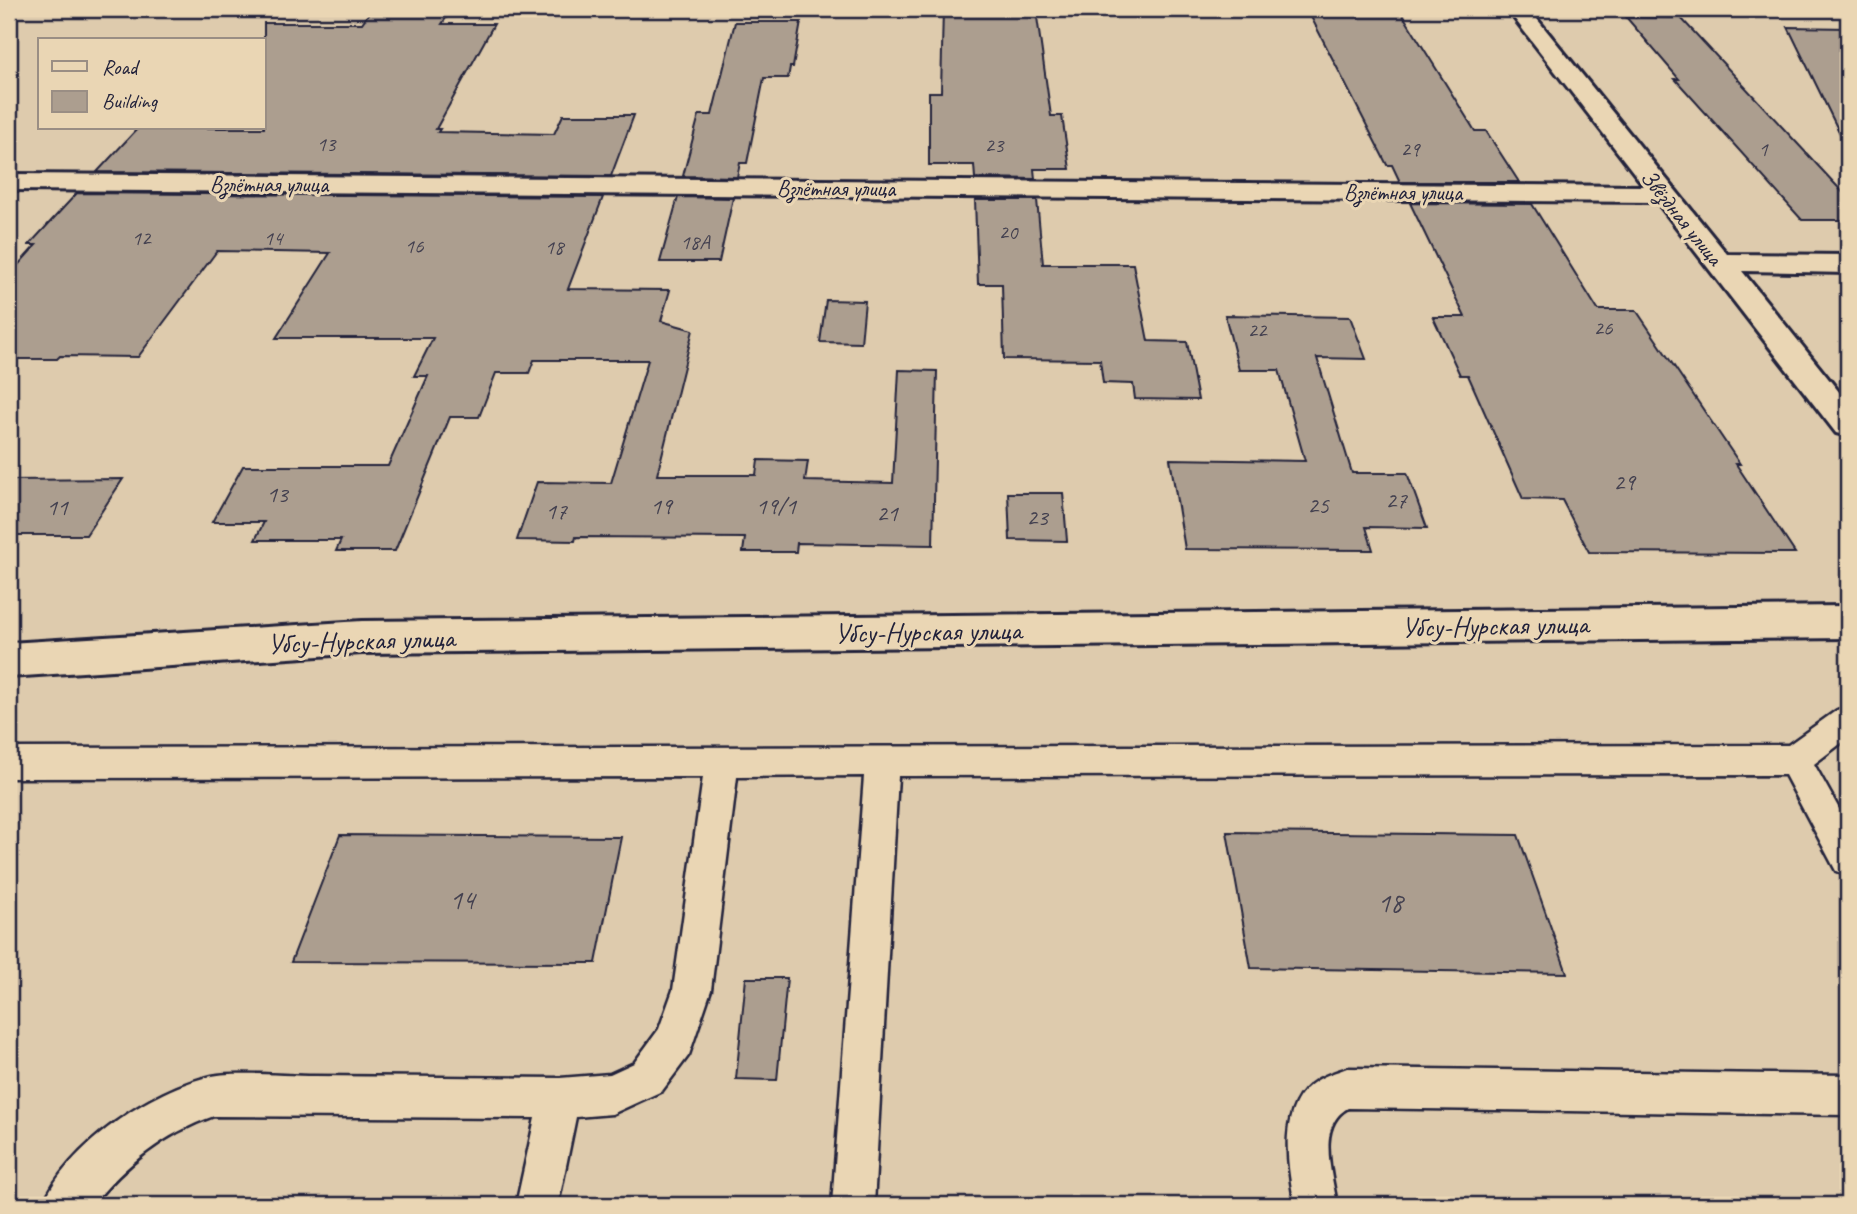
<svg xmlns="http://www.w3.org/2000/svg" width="1857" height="1214" viewBox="0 0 1857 1214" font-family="Caveat,sans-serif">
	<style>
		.building { fill: #ac9e8f; stroke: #22223b; stroke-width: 2 }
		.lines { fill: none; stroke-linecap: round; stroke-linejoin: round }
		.service-casing { stroke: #22223b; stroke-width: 5 }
		.minor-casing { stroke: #22223b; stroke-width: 6 }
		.service { fill: #ead6b4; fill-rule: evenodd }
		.minor { fill: #ead6b4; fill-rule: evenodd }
		.labels { text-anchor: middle; stroke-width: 6; stroke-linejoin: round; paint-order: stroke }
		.far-number-label { font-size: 21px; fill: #444150 }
		.far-street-label { font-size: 23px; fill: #22223b; stroke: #ead6b4 }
		.number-label { font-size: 24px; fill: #444150 }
		.street-label { font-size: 28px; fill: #22223b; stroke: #ead6b4 }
		.near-number-label { font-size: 28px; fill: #444150 }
	</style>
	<rect width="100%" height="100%" fill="#decbad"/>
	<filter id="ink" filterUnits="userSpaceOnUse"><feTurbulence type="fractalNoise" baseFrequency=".0143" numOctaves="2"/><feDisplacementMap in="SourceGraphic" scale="14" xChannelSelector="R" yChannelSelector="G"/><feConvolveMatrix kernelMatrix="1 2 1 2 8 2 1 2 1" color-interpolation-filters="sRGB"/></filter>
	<g filter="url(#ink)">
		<g class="building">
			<path d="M372 9H452L442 24H494L436 129H440L438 132 554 134 563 115H634L611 176 97 172 138 128H264V23H362Z"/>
			<path d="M943 9 1036 10 1051 116H1062L1070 169H1034L1035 179 975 178 974 165H929V92H941Z"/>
			<path d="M1307 9H1399L1475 131H1486L1519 182H1400L1392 165H1387Z"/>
			<path d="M1626 17 1681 18 1848 198V220H1802L1675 79H1679Z"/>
			<path d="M735 22H801L793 67H790L788 78H764L747 163H740L737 177 683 176 699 115H712Z"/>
			<path d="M1788 27 1848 28V150Z"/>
			<path d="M77 193 603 197 568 289 670 290 661 321 693 330 657 475H756L758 460 808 461 805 481 893 483 899 370 937 371 933 545 797 543 796 552H743L745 538 576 537 575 541 517 540 537 482 611 483 648 360H534L529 373H496L479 417H450L395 551H336L341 540H255L264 522H212L243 466H388L428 376H414L433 338H276L330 253 217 251 138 357 60 356 57 359H9V275L36 245H29Z"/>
			<path d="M678 197 733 198 719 262H660Z"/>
			<path d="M975 200H1037L1043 264H1133L1148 341 1187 342 1198 400 1135 399 1133 384 1103 383 1100 360 1004 359 1002 284H978Z"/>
			<path d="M1410 203 1532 204 1598 310H1636L1740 464H1736L1795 553 1589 552 1562 500 1523 499 1468 375H1460L1433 317H1465Z"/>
			<path d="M826 300 865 301 861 343 820 342Z"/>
			<path d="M1225 315 1350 317 1366 359 1317 358 1352 473H1407L1427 528 1366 527 1373 550 1185 549 1170 459 1305 461 1279 370H1239Z"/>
			<path d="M123 479 86 535H9V480Z"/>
			<path d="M1008 493H1063L1067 541 1010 540Z"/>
			<path d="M1227 832 1518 835 1567 973 1251 968Z"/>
			<path d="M340 835 621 837 596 963 291 962Z"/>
			<path d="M746 978H787L777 1080 736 1079Z"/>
		</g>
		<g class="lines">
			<g class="service-casing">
				<g id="service">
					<path d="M1848 706V738L1814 764 1848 825V876L1836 871 1785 775 898 776 874 1205H832L864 776 737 777 711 990 689 1055 662 1091 612 1114 576 1117 558 1205H516L535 1118 214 1116C163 1134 126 1164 92 1205H43C66 1147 152 1089 212 1076 236 1071 287 1076 314 1076 396 1077 478 1077 560 1078L610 1074 634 1063 659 1029 673 990 703 777 9 778V748L1788 745 1837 710Z"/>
					<path d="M1347 1068 1848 1075V1115L1348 1108C1315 1126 1333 1176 1337 1205H1295C1288 1167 1276 1106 1316 1081 1325 1075 1337 1072 1347 1068Z"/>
				</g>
			</g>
			<g class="minor-casing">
				<g id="minor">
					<path d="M1507 9H1529L1727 254 1848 255V273L1742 271 1848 403V436L1836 433 1657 202 9 190V174L1644 186Z"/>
					<path d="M1848 606V638L362 653 9 677V643L362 621Z"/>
				</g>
			</g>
			<use href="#service" class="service"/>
			<use href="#minor" class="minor"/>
		</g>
	</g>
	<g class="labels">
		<g class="far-number-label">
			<text x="326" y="151">13</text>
			<text x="994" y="152">23</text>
			<text x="1410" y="156">29</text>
			<text x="1763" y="156">1</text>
			<text x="1008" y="239">20</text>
			<text x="141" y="245">12</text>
			<text x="273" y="245">14</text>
			<text x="695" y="249">18А</text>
			<text x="414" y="253">16</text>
			<text x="554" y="254">18</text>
			<text x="1603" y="335">26</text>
			<text x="1257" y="337">22</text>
		</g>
		<g class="far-street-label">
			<text x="269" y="192">Взлётная улица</text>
			<text x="836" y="196">Взлётная улица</text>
			<text x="1403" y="200">Взлётная улица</text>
			<text transform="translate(1682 217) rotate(51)" y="8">Звёздная улица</text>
		</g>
		<g class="number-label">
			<text x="1624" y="490">29</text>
			<text x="277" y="502">13</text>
			<text x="1396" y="508">27</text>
			<text x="1318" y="513">25</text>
			<text x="661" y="514">19</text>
			<text x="776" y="514">19/1</text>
			<text x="57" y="515">11</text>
			<text x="556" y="519">17</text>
			<text x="887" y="521">21</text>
			<text x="1037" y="525">23</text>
		</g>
		<g class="street-label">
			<text transform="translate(1495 625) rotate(-1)" y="10">Убсу-Нурская улица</text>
			<text transform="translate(928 631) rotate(-1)" y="10">Убсу-Нурская улица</text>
			<text transform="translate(361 640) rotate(-2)" y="10">Убсу-Нурская улица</text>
		</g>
		<g class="near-number-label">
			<text x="462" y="909">14</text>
			<text x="1390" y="912">18</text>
		</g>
	</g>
	<rect width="1857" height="1214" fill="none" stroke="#ead6b4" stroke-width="35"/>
	<rect x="18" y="18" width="1822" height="1179" fill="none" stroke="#22223b" stroke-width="2.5" filter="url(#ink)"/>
	<rect x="38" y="38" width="228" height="91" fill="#ead6b4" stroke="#9a8e84" stroke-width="2"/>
	<rect x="52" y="61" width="35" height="10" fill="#ead6b4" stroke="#9a8e84" stroke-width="2"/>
	<text x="102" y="74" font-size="21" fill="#22223b">Road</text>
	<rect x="52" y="91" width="35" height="21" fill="#ac9e8f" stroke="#9a8e84" stroke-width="2"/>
	<text x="102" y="108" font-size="21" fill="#22223b">Building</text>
</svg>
